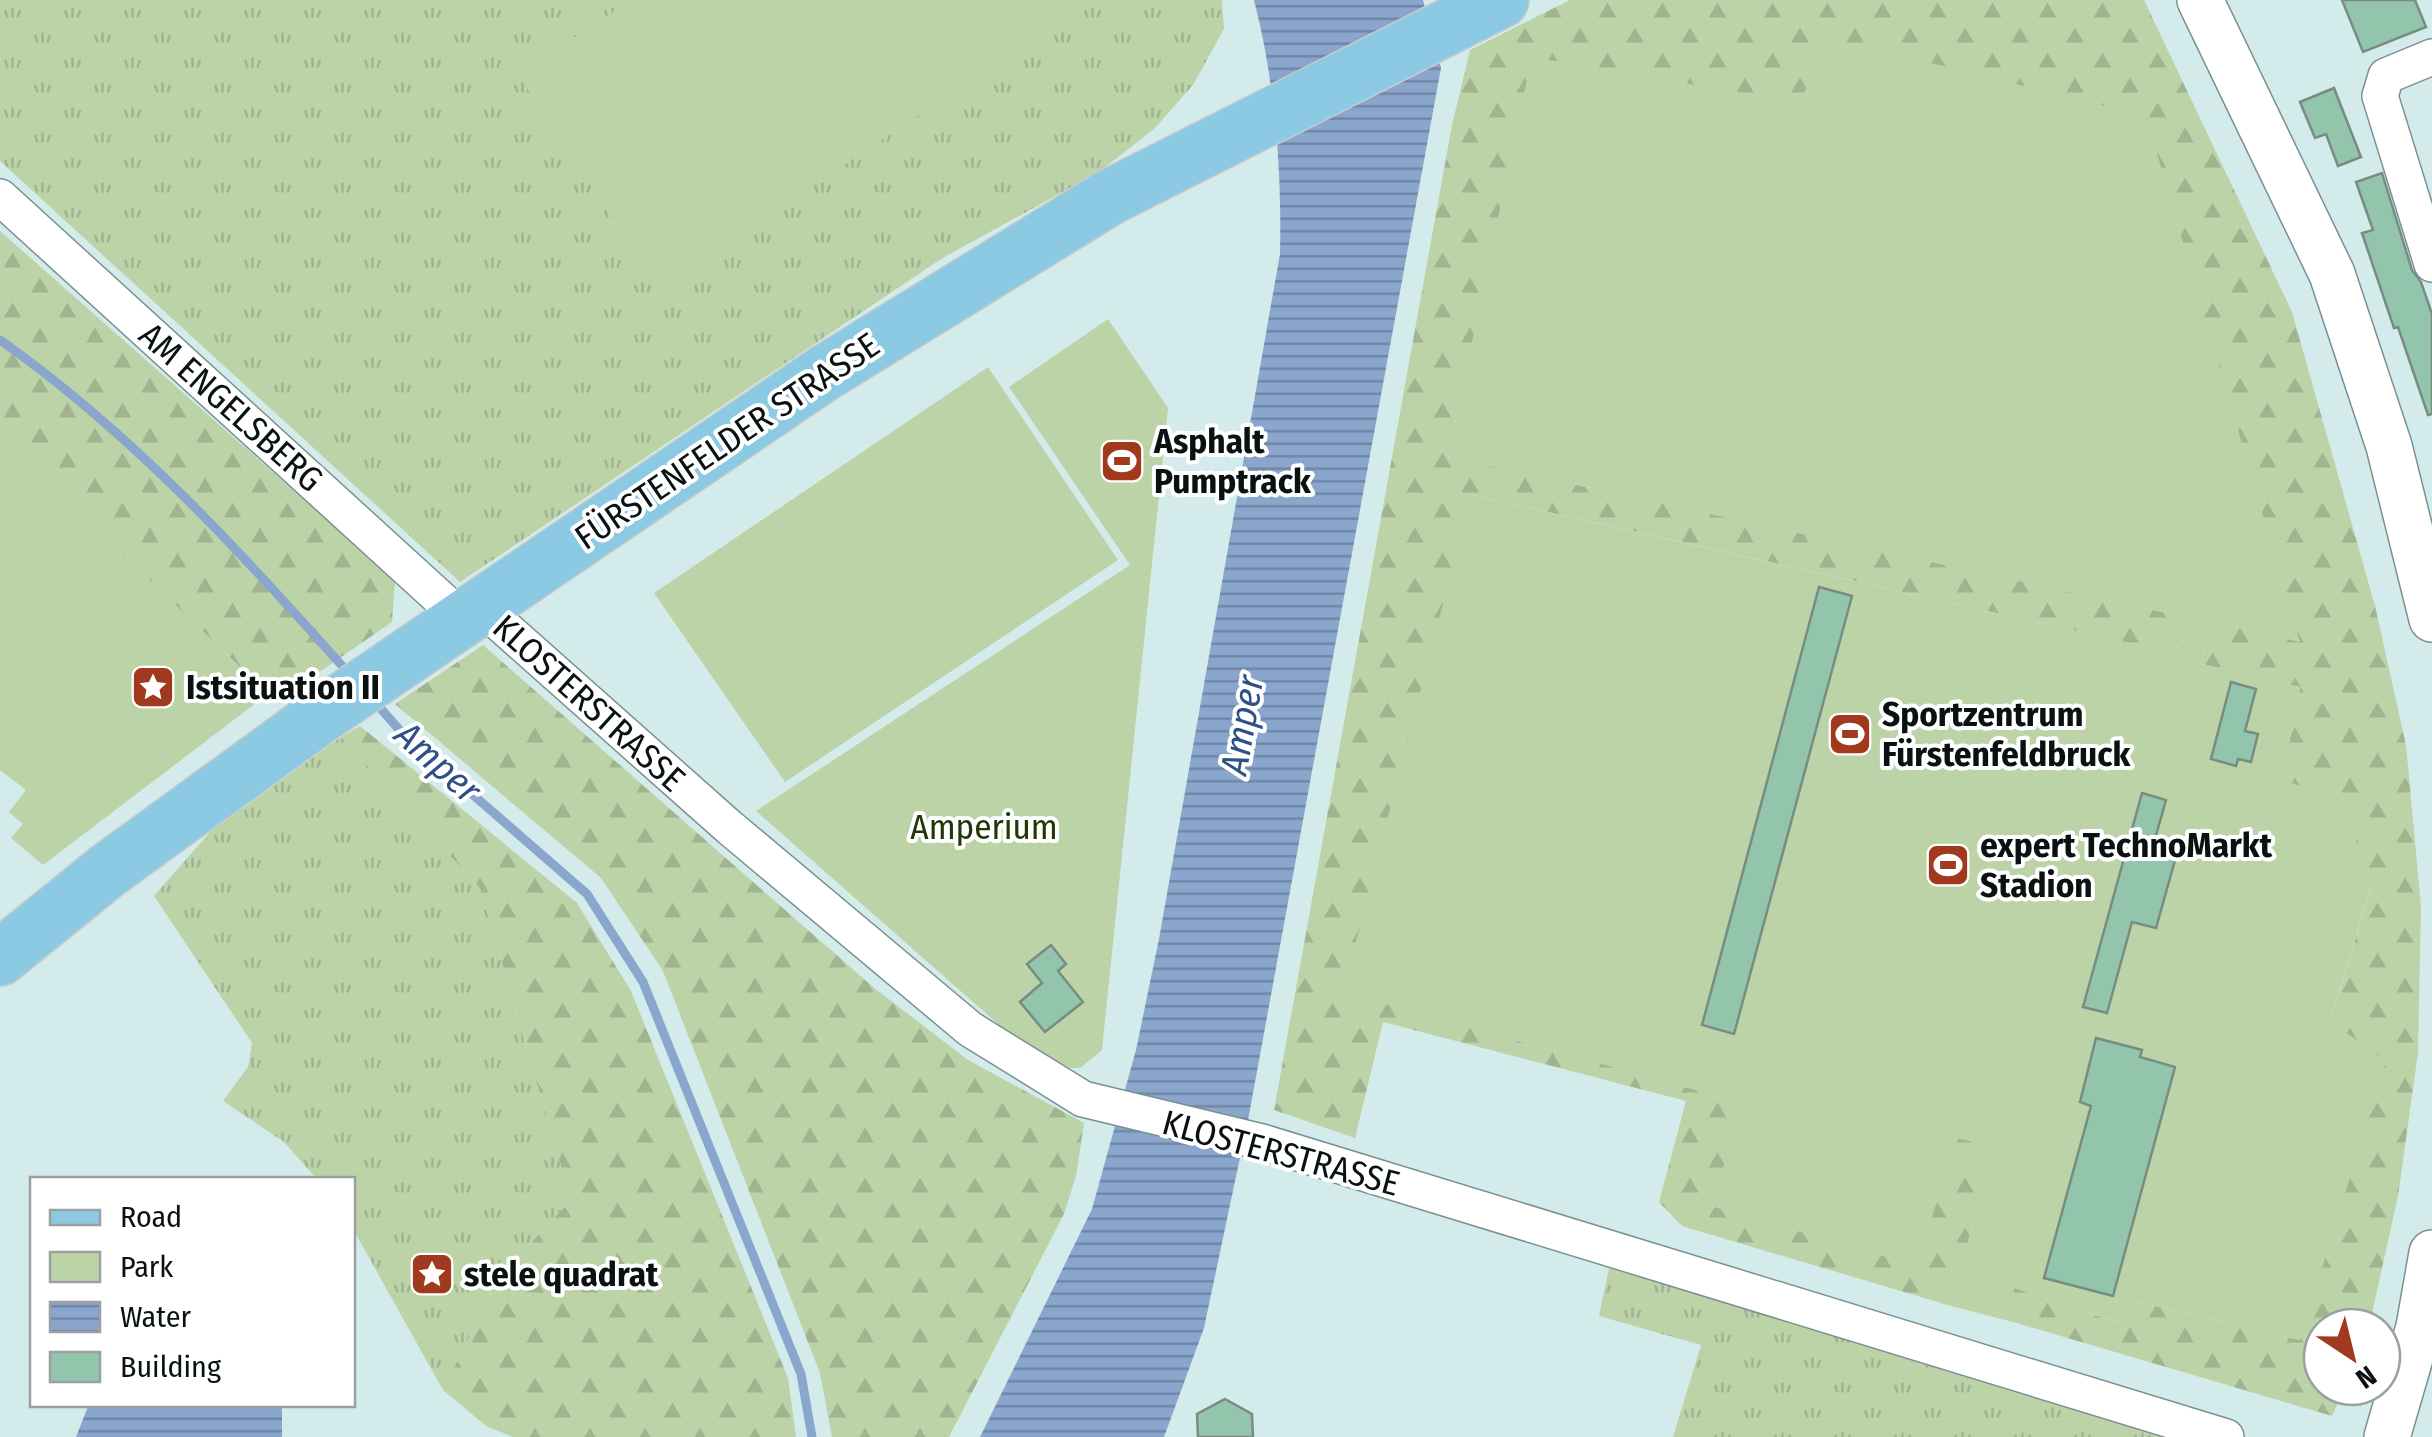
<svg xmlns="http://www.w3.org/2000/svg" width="2432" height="1437" viewBox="0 0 2432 1437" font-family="'Fira Sans Condensed',sans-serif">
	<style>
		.grass { fill: url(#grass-tufts) }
		.forest { fill: url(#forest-firs) }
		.park { fill: #bcd3a8 }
		.water { fill: url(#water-rules) }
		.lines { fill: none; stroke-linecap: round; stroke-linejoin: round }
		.stream { stroke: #8ba6cd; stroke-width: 9 }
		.building { fill: #92c5ac; stroke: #798c82; stroke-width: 2.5 }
		.minor-casing { stroke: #7a9190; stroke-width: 38 }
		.tertiary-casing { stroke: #7a9190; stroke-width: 48 }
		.primary-casing { stroke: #c9cbcb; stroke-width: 58 }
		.minor { stroke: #fff; stroke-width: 35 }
		.tertiary { stroke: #fff; stroke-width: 45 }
		.primary { stroke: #8bcae2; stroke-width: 55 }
		.labels { text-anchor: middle; stroke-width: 8; stroke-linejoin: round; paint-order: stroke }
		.street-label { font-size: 35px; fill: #091111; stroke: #fff }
		.poi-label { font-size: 35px; font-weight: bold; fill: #091111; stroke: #fff; text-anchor: start }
		.park-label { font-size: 35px; fill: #223708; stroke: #fff }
		.water-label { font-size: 38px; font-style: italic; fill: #2e5084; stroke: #fff }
	</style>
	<defs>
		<pattern id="grass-tufts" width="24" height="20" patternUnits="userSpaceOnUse" patternTransform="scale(2.5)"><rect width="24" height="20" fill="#bcd3a8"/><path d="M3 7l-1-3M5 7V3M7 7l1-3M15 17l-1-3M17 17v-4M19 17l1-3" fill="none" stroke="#a0b490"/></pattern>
		<pattern id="forest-firs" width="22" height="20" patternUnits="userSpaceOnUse" patternTransform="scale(2.5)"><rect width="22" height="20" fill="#bcd3a8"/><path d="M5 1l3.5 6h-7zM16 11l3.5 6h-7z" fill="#a0b490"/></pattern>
		<pattern id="water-rules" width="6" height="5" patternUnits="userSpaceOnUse" patternTransform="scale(2.5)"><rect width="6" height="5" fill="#8ba6cd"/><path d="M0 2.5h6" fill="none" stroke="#7086a5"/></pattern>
	</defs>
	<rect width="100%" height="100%" fill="#d3ebeb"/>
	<g class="grass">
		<path d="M0 0H1222L1224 29 1193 85 1154 129 1099 172 941 259 460 582 0 161Z"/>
		<path d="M341 737 480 888 571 1200 500 1276 443 1390 353 1229 352 1180 317 1179 284 1142 223 1101 248 1067 252 1043 154 896 211 831Z"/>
		<path d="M1609 1268 2187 1437H1673L1701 1345 1599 1316Z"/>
	</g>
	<g class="forest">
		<path d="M1570 0H2144L2292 312 2375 606 2406 745 2421 906 2418 1053 2398 1196 2369 1327H2322V1387H2345L2332 1416 2013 1322V1287L2122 1324 2134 1301 2300 1340 2330 1022 2371 888 2347 879 2282 780 2300 687 2201 664 2212 622 2300 641 1829 38 1800 103 1532 58 1448 457 2186 617 2174 653 1472 495 1344 992 1743 1103 1712 1206 1917 1265 1956 1137 1971 1141 1986 1174 1951 1306 1682 1226 1659 1202 1686 1101 1383 1022 1355 1138 1274 1110 1452 125 1470 50Z"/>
		<path d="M0 231 395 580 392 622 292 691 268 694 89 522 82 482 0 439Z"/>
		<path d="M483 645 873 987 968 1060 1084 1123 1076 1176 1064 1214 949 1437H832L820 1373 663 971 601 878 395 704Z"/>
		<path d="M360 726 577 903 631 991 788 1378 796 1437H513L486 1426 443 1390 500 1276 571 1200 480 888 341 737Z"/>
	</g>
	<g class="park">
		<path d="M631 0H1039L1056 25 659 287 518 75Z"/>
		<path d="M1829 38 2146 116 2300 642 2212 622 2201 664 2300 687 2282 780 2365 807 2348 876 2371 887 2330 1021 2386 1061 2300 1340 2135 1301 2123 1324 2014 1288 2013 1322 1951 1306 1986 1174 1971 1141 1956 1138 1917 1266 1712 1206 1742 1103 1343 992 1471 495 2174 653 2185 617 1448 457 1532 57 1800 103Z"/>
		<path d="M1108 319 1168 408 1102 1050 1080 1068H1070L1022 1045 756 811 1130 565 1009 387Z"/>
		<path d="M988 367 1118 560 785 782 654 593Z"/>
		<path d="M0 439 82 482 89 522 268 694 43 865 11 838 23 824 9 812 26 790 0 770Z"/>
	</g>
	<g class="water">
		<path d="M1254 0H1423L1441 68 1249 1115 1204 1328 1164 1437H980L1092 1209 1136 1050 1159 939 1280 254C1282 170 1275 81 1254 0Z"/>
		<path d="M89 1404 282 1405V1437H76Z"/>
	</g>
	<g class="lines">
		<g class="stream">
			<path d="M0 340C132 433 244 555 351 676"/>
			<path d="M375 702 403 734 587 894 643 982 801 1374 812 1437"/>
		</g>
	</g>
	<g class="building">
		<path d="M2342 0H2415L2426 27 2363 52Z"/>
		<path d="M2334 88 2361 157 2338 166 2326 134 2315 138 2300 102Z"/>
		<path d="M2382 173 2412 270 2421 282 2432 314V414L2428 415 2398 327 2394 328 2362 233 2373 230 2356 182Z"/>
		<path d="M1819 587 1852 596 1734 1034 1702 1025Z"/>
		<path d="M2231 682 2256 689 2245 731 2258 734 2251 762 2238 759 2236 766 2211 759Z"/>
		<path d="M2142 793 2166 800 2153 846 2177 853 2156 928 2132 922 2107 1013 2083 1007Z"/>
		<path d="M1051 945 1066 964 1058 971 1083 1002 1045 1032 1020 1002 1042 983 1027 964Z"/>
		<path d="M2096 1038 2142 1050 2140 1057 2175 1067 2113 1296 2044 1278 2091 1106 2080 1102Z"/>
		<path d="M1225 1399 1252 1414 1253 1437H1198L1197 1414Z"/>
	</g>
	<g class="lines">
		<g class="minor-casing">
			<g id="minor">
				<path d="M2432 57 2386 76 2380 96 2432 264"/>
				<path d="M0 197 443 601 458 620"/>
				<path d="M479 605 729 827 970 1029 1083 1099 1262 1142 2226 1437"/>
			</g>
		</g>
		<g class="tertiary-casing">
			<g id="tertiary">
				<path d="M2200 0 2332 274 2389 446 2432 619"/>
				<path d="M2387 1437 2419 1327 2432 1253"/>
			</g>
		</g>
		<g class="primary-casing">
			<path id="primary" d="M0 958 107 871 323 714 823 374 1110 197 1501 0"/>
		</g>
		<use href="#minor" class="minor"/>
		<use href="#tertiary" class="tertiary"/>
		<use href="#primary" class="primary"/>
	</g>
	<defs>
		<g id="stadium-square" transform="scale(2.25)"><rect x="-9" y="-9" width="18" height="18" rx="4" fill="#a1391e" stroke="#fff"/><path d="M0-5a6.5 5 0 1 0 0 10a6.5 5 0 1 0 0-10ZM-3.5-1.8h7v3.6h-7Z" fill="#fff"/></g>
		<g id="sight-square" transform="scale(2.25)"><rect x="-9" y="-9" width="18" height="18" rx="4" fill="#a1391e" stroke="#fff"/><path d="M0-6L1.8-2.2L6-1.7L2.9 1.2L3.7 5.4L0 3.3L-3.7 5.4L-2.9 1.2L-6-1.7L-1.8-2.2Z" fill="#fff"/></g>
	</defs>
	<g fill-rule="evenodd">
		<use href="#stadium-square" x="1122" y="461"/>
		<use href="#sight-square" x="153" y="687"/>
		<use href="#stadium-square" x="1850" y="734"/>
		<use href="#stadium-square" x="1948" y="865"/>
		<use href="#sight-square" x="432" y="1274"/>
	</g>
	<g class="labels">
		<g class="street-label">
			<text transform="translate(231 407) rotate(42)" y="12">AM ENGELSBERG</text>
			<text transform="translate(727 441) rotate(-34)" y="12">FÜRSTENFELDER STRASSE</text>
			<text transform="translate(589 703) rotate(42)" y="12">KLOSTERSTRASSE</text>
			<text transform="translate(1281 1153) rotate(15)" y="12">KLOSTERSTRASSE</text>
		</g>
		<g class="poi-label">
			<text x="1154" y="453">Asphalt<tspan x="1154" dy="40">Pumptrack</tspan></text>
			<text x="186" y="699">Istsituation II</text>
			<text x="1882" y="726">Sportzentrum<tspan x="1882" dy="40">Fürstenfeldbruck</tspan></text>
			<text x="1980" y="857">expert TechnoMarkt<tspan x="1980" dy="40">Stadion</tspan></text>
			<text x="464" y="1286">stele quadrat</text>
		</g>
		<g class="park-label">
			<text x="984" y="839">Amperium</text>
		</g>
		<g class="water-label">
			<text transform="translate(1242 725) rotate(-80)" y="13">Amper</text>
			<text transform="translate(438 762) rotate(42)" y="13">Amper</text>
		</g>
	</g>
	<rect x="30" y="1177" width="325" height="230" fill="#ffffff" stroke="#9da0a0" stroke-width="2.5"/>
	<rect x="50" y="1210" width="50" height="15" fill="#8bcae2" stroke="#9da0a0" stroke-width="2.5"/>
	<text x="120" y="1227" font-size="30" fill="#091111">Road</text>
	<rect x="50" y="1252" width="50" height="30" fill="#bcd3a8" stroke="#9da0a0" stroke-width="2.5"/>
	<text x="120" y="1277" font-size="30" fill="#091111">Park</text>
	<rect x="50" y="1302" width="50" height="30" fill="url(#water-rules)" stroke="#9da0a0" stroke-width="2.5"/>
	<text x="120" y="1327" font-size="30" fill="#091111">Water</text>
	<rect x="50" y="1352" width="50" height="30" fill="#92c5ac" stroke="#9da0a0" stroke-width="2.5"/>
	<text x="120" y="1377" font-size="30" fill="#091111">Building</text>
	<g transform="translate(2352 1357) rotate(145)"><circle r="48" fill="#ffffff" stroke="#9da0a0" stroke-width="2.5"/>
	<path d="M0-8L18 38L0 25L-18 38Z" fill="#a1391e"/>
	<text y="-15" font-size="28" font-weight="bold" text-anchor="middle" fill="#091111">N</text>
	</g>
</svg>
